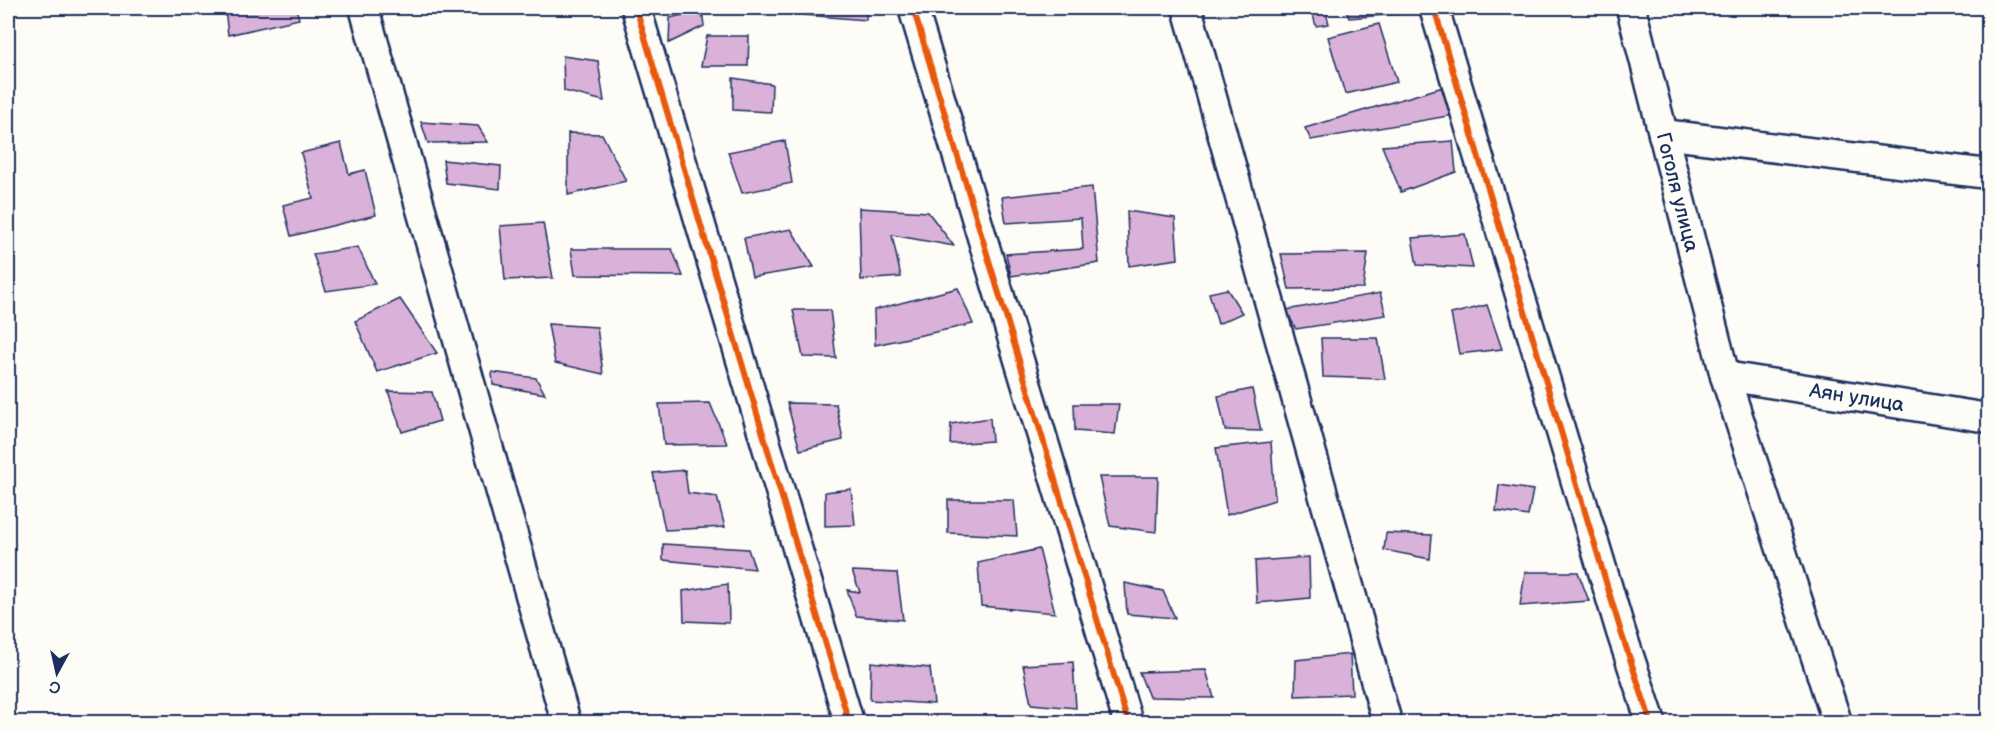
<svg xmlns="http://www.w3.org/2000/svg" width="1996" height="730" viewBox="0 0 1996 730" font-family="'Balsamiq Sans',sans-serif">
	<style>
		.building { fill: #dab1d8; stroke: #1b2f5e; stroke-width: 1.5 }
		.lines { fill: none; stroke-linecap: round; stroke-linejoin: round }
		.street-casing { stroke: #1b2f5e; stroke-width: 33 }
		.street { stroke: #fdfcf7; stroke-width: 28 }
		.cycleway-casing { stroke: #fdfcf7; stroke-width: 10 }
		.cycleway { stroke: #e8590c; stroke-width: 6 }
		.labels { text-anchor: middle; stroke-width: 6; stroke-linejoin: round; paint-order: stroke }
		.street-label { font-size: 20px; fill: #1b2f5e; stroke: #fdfcf7 }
	</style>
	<rect width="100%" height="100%" fill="#fdfcf7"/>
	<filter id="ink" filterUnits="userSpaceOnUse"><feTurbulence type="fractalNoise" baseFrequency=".0167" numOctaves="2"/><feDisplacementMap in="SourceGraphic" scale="12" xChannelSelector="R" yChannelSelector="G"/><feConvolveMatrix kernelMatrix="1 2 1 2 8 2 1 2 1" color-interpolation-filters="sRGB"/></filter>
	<g filter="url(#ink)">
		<g class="building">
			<path d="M166 8H200L166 12Z"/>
			<path d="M225 8H296L299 19 228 35Z"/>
			<path d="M805 8H866V20L805 15Z"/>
			<path d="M1311 8H1325L1329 24 1316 26Z"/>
			<path d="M1345 8H1406L1409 13 1349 18Z"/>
			<path d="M702 10 704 26 669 43 670 18Z"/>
			<path d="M1379 24 1397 82 1345 94 1328 37Z"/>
			<path d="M707 36H749L748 66H701Z"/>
			<path d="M563 56 598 61 604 101 564 91Z"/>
			<path d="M733 78 772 84 771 112 733 110Z"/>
			<path d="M1443 87 1454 115 1311 140 1305 128Z"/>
			<path d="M421 122 478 126 488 142 428 143Z"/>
			<path d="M568 133 602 134 626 181 568 195Z"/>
			<path d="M785 141 792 183 742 193 728 152Z"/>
			<path d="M1453 141 1456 172 1401 192 1382 146Z"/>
			<path d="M341 143 349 174 365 170 376 215 291 236 283 205 313 198 301 153Z"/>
			<path d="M443 160 501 166 500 189 446 183Z"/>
			<path d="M1092 187 1099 263 1011 276 1006 254 1083 249 1081 218 1006 223 1002 197Z"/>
			<path d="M859 208 928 212 954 246 892 235 901 277 861 280Z"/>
			<path d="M1127 211 1175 218 1178 259 1129 266Z"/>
			<path d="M543 223 553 278 505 280 500 226Z"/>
			<path d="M791 229 814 267 752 277 744 238Z"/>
			<path d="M1465 234 1473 268 1417 265 1412 238Z"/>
			<path d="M358 247 375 284 326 291 313 254Z"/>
			<path d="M571 249H672L683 276 575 275Z"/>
			<path d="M1368 253 1363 288 1289 289 1281 254Z"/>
			<path d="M958 288 973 324 875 345 874 310Z"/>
			<path d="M1227 289 1242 313 1218 324 1209 293Z"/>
			<path d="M1380 293 1386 315 1296 329 1286 310Z"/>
			<path d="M400 299 437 353 377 372 355 321Z"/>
			<path d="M1487 305 1502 349 1459 354 1451 314Z"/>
			<path d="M793 310H830L836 358 803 357Z"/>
			<path d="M548 324 597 327 603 374 555 363Z"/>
			<path d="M1321 338H1378L1385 379 1323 377Z"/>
			<path d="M492 372 536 378 545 394 493 385Z"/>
			<path d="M1252 389 1261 431 1225 430 1218 396Z"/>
			<path d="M388 391 432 392 440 421 402 432Z"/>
			<path d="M710 403 727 444 664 445 659 404Z"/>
			<path d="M787 403 836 404 843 440 800 450Z"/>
			<path d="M1074 404H1119L1115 434 1075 431Z"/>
			<path d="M990 418 992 441 950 444 951 424Z"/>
			<path d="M1271 442 1275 500 1227 515 1216 448Z"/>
			<path d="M685 470 688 493 717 497 725 527 665 530 653 473Z"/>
			<path d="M1099 477H1158L1156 532 1110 526Z"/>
			<path d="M1499 485 1533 490 1528 516 1496 511Z"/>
			<path d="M851 489 855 525 825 526V492Z"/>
			<path d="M948 500H1014L1017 536 948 533Z"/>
			<path d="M1386 533 1432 535 1430 559 1384 550Z"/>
			<path d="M663 544 748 549 755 569 663 560Z"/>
			<path d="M1039 549 1055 613 981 606 978 563Z"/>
			<path d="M1309 557 1310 598 1257 603 1255 561Z"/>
			<path d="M852 571 897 573 903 620 856 616 847 590 860 592Z"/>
			<path d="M1525 572H1578L1589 601 1520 606Z"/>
			<path d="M1125 583 1163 591 1175 618 1127 614Z"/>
			<path d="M728 584 729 623 684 621 683 591Z"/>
			<path d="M1350 654 1352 694 1295 696 1296 660Z"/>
			<path d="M871 662 930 668 934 704 870 700Z"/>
			<path d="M1073 662 1076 708 1031 704 1023 665Z"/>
			<path d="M1206 670 1214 698 1149 697 1139 672Z"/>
			<path d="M1492 715V722H1431L1430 719Z"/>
		</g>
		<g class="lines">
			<g class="street-casing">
				<g id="street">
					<path d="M364 8 566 722"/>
					<path d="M636 8 849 722"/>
					<path d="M913 8 1128 722"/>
					<path d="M1187 8 1387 722"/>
					<path d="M1434 8 1621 632 1651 722"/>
					<path d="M1631 8 1725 376 1837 722"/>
					<path d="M1663 134 1988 174"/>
					<path d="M1725 376 1988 418"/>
				</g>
			</g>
			<use href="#street" class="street"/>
			<g class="cycleway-casing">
				<g id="cycleway">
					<path d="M636 8 849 722"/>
					<path d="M913 8 1128 722"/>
					<path d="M1434 8 1621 632 1651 722"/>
				</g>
			</g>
			<use href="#cycleway" class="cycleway"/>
		</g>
	</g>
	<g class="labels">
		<g class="street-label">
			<text transform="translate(1678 192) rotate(76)" y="7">Гоголя улица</text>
			<text transform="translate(1857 397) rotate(9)" y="7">Аян улица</text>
		</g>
	</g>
	<rect width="1996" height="730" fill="none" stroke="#fdfcf7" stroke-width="30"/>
	<rect x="15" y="15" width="1966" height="700" fill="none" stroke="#1b2f5e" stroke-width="2" filter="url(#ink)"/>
	<g transform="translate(57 673) rotate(188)" stroke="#fdfcf7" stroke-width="4.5" paint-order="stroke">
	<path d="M0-4.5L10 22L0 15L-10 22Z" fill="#1b2f5e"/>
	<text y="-9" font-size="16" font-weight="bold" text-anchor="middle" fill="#1b2f5e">С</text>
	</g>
</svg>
